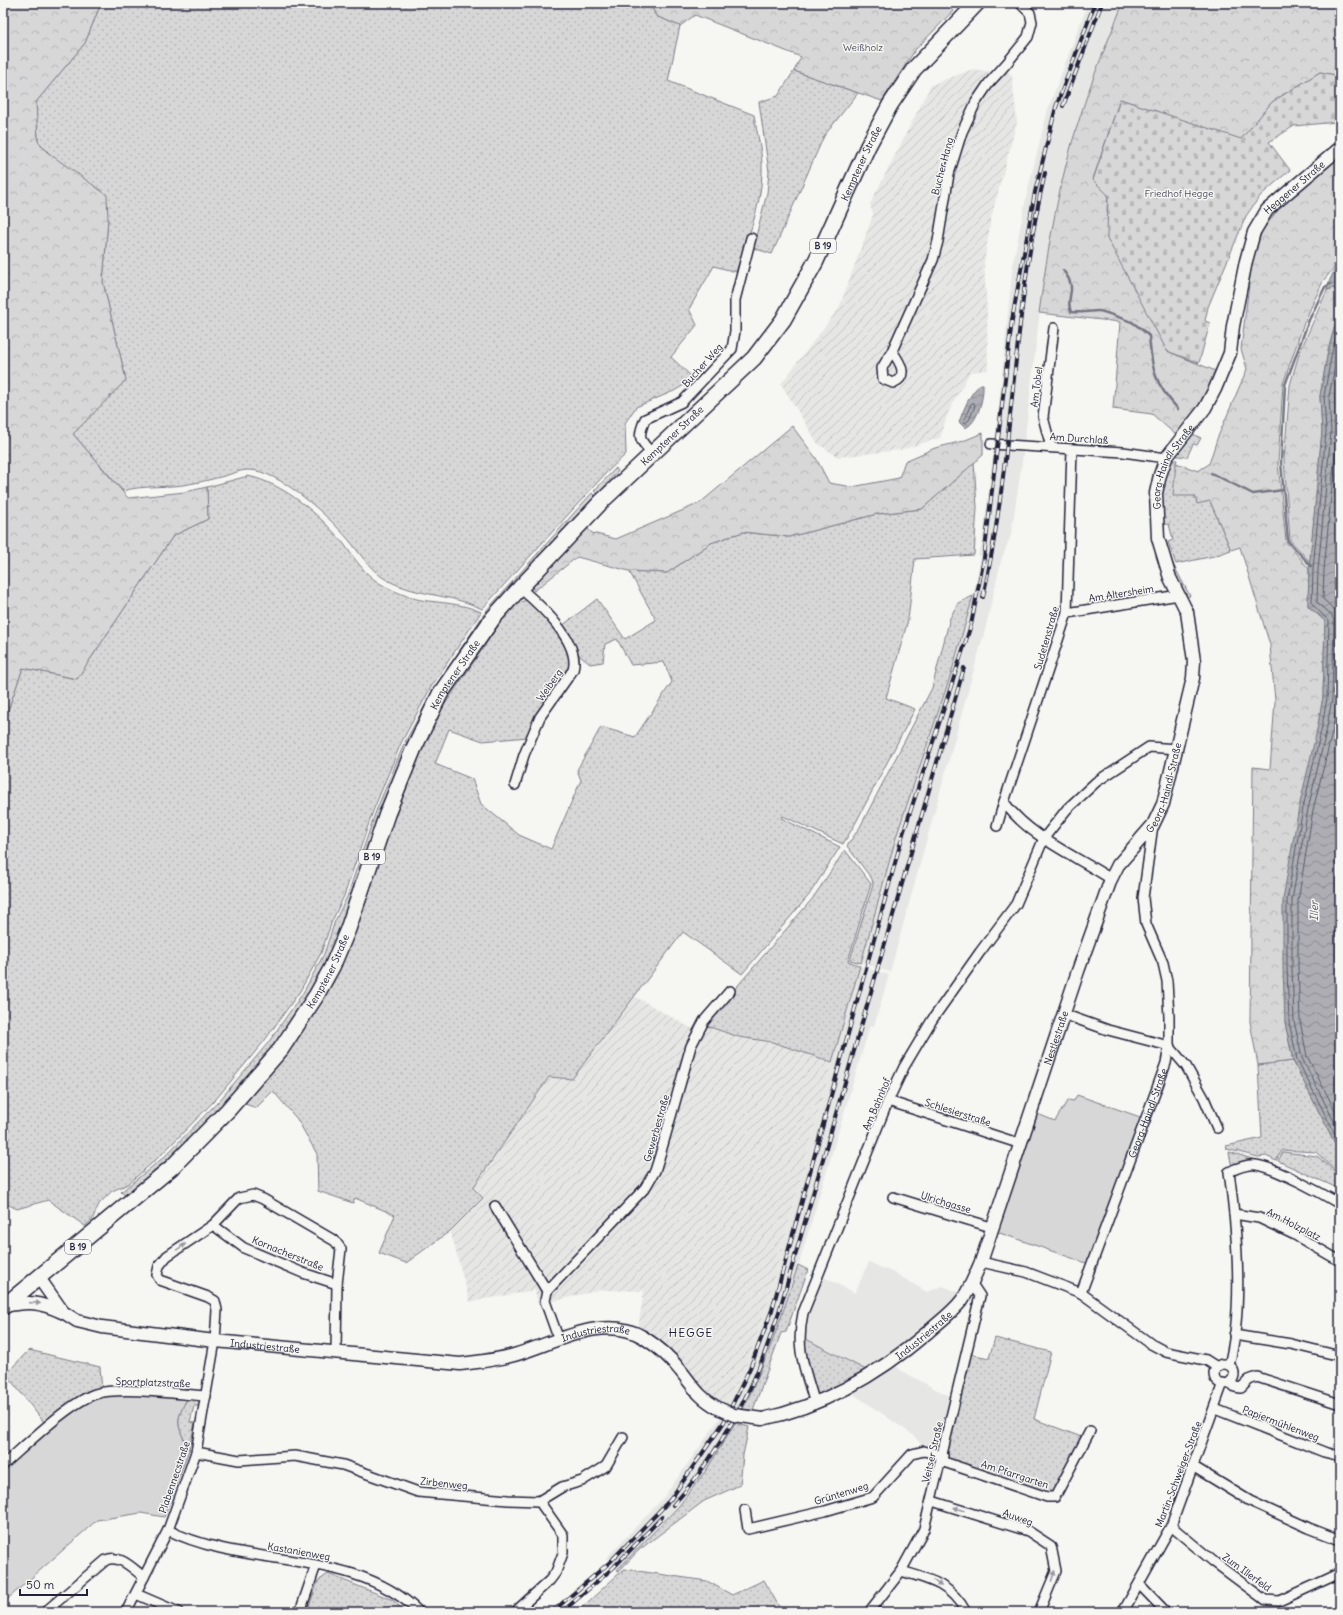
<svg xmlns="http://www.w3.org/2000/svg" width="1343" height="1615" viewBox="0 0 1343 1615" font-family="Delius,sans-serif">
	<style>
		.built { fill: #e6e6e4 }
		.industrial { fill: url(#industrial-furrows) }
		.green { fill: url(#green-dots); stroke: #7c7c89 }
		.forest { fill: url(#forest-crowns); stroke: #7c7c89 }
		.cemetery { fill: url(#cemetery-stones); stroke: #7c7c89 }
		.pitch { fill: #d7d7d7; stroke: #7c7c89 }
		.water { fill: url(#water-waves); stroke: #757583 }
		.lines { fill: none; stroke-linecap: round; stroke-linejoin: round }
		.shore { stroke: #5a5a6b; stroke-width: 1 }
		.stream { stroke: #757583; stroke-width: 2.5 }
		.minor-casing { stroke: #22223b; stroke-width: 12 }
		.tertiary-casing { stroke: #22223b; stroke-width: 15 }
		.primary-casing { stroke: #22223b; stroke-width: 18 }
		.minor { stroke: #f6f6f2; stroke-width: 9 }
		.tertiary { stroke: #f6f6f2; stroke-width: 12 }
		.primary { stroke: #f6f6f2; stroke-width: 15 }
		.rail-casing { stroke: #22223b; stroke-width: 4 }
		.rail { stroke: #f6f6f2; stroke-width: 2.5; stroke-dasharray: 8; stroke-linecap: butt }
		.tertiary-bridge-casing { stroke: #22223b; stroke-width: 15; stroke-linecap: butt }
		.tertiary-bridge { stroke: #f6f6f2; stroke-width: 12 }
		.oneway { fill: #9797a0 }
		.labels { text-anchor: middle; stroke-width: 3; stroke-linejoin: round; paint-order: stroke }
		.shield { fill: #f6f6f2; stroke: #626272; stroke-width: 1 }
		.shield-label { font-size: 9px; font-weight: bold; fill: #22223b }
		.park-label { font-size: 10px; fill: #4f4f62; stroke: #f6f6f2 }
		.street-label { font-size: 10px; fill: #22223b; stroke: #f6f6f2 }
		.water-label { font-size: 11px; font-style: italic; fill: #535365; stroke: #f6f6f2 }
		.quarter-label { font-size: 12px; letter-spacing: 1px; fill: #22223b; stroke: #f6f6f2 }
	</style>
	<defs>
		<pattern id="industrial-furrows" width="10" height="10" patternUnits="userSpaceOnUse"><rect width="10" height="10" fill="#e6e6e4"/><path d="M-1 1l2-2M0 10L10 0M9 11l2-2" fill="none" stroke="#c5c5c4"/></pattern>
		<pattern id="green-dots" width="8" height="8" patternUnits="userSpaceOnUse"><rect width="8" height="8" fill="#d7d7d7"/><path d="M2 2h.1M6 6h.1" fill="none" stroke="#b8b8b9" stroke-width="1.8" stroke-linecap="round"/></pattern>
		<pattern id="forest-crowns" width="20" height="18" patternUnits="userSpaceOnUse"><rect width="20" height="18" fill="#d7d7d7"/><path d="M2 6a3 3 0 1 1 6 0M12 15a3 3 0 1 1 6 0" fill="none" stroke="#b8b8b9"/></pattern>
		<pattern id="cemetery-stones" width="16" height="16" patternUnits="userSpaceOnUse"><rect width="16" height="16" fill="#d7d7d7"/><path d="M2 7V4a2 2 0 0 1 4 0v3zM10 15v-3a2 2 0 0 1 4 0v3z" fill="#b8b8b9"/></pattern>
		<pattern id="water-waves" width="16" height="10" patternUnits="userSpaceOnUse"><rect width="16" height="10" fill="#adadb3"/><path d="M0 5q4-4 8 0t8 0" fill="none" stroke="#8c8c93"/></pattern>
	</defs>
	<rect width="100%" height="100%" fill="#f6f6f2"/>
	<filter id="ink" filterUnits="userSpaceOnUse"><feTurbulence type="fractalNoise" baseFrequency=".025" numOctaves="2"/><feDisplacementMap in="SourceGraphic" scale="8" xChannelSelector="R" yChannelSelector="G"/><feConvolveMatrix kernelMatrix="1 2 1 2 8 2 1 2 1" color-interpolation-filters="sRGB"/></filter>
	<g filter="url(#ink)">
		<g class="built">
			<path d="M1088 3H1123L1080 117 1058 197 1045 269 1022 462 1011 535 1001 561 985 630 890 972 861 963 897 834 951 674 973 596 981 556 978 555 982 544 997 423 1013 263 1028 189 1048 109Z"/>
			<path d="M860 966 889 975 874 1026H870L784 1314 761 1373 743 1409 736 1408 727 1404 746 1366 766 1309 832 1062Z"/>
			<path d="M869 1262 898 1275 927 1292 943 1286 962 1294 932 1325 868 1371 802 1337 806 1314 822 1276 855 1293Z"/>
			<path d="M894 1364 902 1371 941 1392 953 1397 940 1452 924 1448 913 1435 849 1391Z"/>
			<path d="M720 1418 735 1423 707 1469 679 1506 617 1570 606 1558 664 1497Z"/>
		</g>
		<g class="industrial">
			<path d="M1000 63 1012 76 1017 122 991 218 984 264 987 310 988 370 970 372 948 413 940 438 900 450 838 457 818 444 781 384 839 308 873 215 870 204 931 85 973 69 991 72Z"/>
			<path d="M634 996 700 1033 704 1025 739 1037 772 1042 832 1062 766 1309 746 1366 727 1404 706 1394 644 1332 638 1328 644 1291 600 1290 538 1305 535 1290 470 1302 450 1231 483 1198 473 1188 549 1077 572 1079Z"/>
		</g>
		<g class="green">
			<path d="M101 3H650L656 16 680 26 668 81 754 115C757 134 763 154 762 173 761 207 747 241 736 272L714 266 689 309 697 325 671 357 694 379 674 391 636 407 625 423 626 454 605 474 482 609C451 593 413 597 382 577 368 567 359 552 348 539 329 517 278 469 248 470 240 470 232 474 224 476 213 479 201 482 189 484 170 488 140 485 123 491L72 433 126 380 103 282 108 219 38 141 36 102 85 43Z"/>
			<path d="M794 71 858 93 824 136 772 254 753 248 767 193 769 172 759 102 778 96Z"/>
			<path d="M1190 433 1201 438 1197 445 1193 444 1187 457 1170 455Z"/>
			<path d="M1169 460H1177L1176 463 1195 496 1210 501 1231 550 1214 556 1176 564 1168 542 1173 540 1169 524 1161 525 1159 494Z"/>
			<path d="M974 462 977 507 974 555 915 559 908 620 886 698 915 709 855 824 843 844 783 816 781 818 840 847 809 895 742 974 683 932 572 1079 549 1077 473 1188 483 1198 450 1231 406 1263 379 1253 395 1215 355 1198 353 1203 318 1191 317 1154 297 1119 273 1091 256 1108 240 1102 295 1035 433 722 500 623 517 604 526 600C546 615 565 638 572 662L528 737 483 741 449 729 435 764 472 779 481 804 519 835 551 849 581 780 577 770 601 727 635 737 672 682 664 662 631 665 617 639 605 644 603 662 590 664 580 656 562 626 597 599 625 639 656 620 629 571 667 573 711 543 743 532 789 537 877 514 922 509Z"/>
			<path d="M616 468 618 471 598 494 594 491Z"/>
			<path d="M248 476C285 484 320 515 344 544 354 558 364 573 379 583 391 590 407 597 421 600 441 603 462 603 481 612L431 687 401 743 373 811 344 896 332 921 321 953 300 991 265 1040 216 1099 161 1155 128 1184 112 1191 99 1204 92 1220 85 1226 48 1200 17 1209 3 1202V724L23 668 77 679 173 536 208 519 207 487Z"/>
			<path d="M592 493 596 497 490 614 486 611Z"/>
			<path d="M1166 546 1174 566 1190 596 1185 597 1173 577Z"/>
			<path d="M973 596 951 674 897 834 861 963 850 960 873 885 872 879 847 846 860 827 932 688 950 618 958 603Z"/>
			<path d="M484 614 489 617 409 744 405 742 434 689Z"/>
			<path d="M404 744 409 747C393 790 378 833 362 875 348 915 333 958 310 994 262 1072 196 1139 125 1195L121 1192 164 1157 219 1101 268 1043 303 993 324 954 335 921 347 897 376 811Z"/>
			<path d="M845 850 871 884 848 961 860 966 832 1062 772 1042 739 1037 704 1025 813 898Z"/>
			<path d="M1293 1061 1340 1153V1175L1316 1152 1282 1150 1276 1161 1266 1156 1258 1157 1227 1149 1226 1146 1262 1138 1258 1065Z"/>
			<path d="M1229 1152 1256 1160 1255 1164 1232 1168Z"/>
			<path d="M1283 1152 1317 1156 1340 1176V1190L1336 1188 1338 1183 1335 1187 1278 1161Z"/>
			<path d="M798 1265 808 1270 786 1332 781 1333 753 1410 743 1409C766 1362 783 1315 798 1265Z"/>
			<path d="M802 1337 868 1371 816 1399 810 1377Z"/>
			<path d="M995 1338 1051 1352 1034 1419 1084 1438 1054 1494 946 1460 970 1354 989 1358Z"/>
			<path d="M29 1350 100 1367 102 1391 46 1425 6 1374Z"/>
			<path d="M188 1397 200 1398 199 1406H194L190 1422 195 1423 189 1450C177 1425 174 1422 188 1397Z"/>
			<path d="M735 1423 749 1427 743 1455 740 1485 704 1501 639 1550 619 1571 617 1570 679 1506 707 1469Z"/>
			<path d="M624 1569 707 1581 732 1595 764 1580 782 1612H577Z"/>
			<path d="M328 1574 393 1600 405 1612H307L318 1581Z"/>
		</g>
		<g class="forest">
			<path d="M3 3H101L85 43 36 102 38 141 47 152 107 195 108 219 103 282 126 380 73 434 128 498 185 492 207 487 208 519 173 536 77 679 23 668 3 724Z"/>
			<path d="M650 3H953L949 7 953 11 915 50 882 101 794 71 801 57 695 15 680 26 656 16Z"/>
			<path d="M1123 3H1340V76L1320 72 1272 102 1241 140 1120 99 1093 179 1108 195 1107 211 1167 351 1218 372 1202 404 1176 435 1152 414 1113 409 1120 322 1039 313C1048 247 1059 180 1080 117 1092 78 1108 41 1123 3Z"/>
			<path d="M1340 155V246L1334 268 1323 281 1304 323 1283 384 1278 463 1286 541 1309 569 1308 606 1325 621 1323 697 1317 730 1285 1022 1293 1061 1258 1065 1250 1022 1253 767 1270 769 1275 701 1270 645 1240 547 1231 550 1210 501 1197 504 1195 496H1173L1176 463 1198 471 1209 464 1217 439 1247 369 1241 349 1252 260 1262 231 1279 208Z"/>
			<path d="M1334 288 1340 299V307L1328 351 1320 396 1322 431 1310 562 1290 540 1284 460 1290 385 1299 354 1327 290Z"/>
			<path d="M792 426 816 458 829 483 852 487 899 478 905 461 935 448 963 441 983 433V455L922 509 877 514 789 537 743 532 711 543 667 573 629 571 577 557 534 591 531 587 587 528 592 533 616 539 700 503Z"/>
		</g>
		<path class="cemetery" d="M1320 72 1340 76V119L1337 122 1294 126 1269 142 1290 170 1260 196 1246 216 1208 307 1205 321 1210 323 1199 363 1167 351 1107 238 1108 195 1093 180 1120 99 1241 139 1272 102Z"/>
		<g class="pitch">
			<path d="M1077 1095 1143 1118 1089 1264 994 1231 1035 1113 1055 1121 1068 1100 1074 1101Z"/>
			<path d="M114 1393 188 1397C174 1422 177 1425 189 1450L164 1517 141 1513 97 1520 3 1603V1468L79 1404 96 1396Z"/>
		</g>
		<g class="water">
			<path d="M1340 256V299L1334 288 1327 290C1329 277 1337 269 1340 256Z"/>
			<path d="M1340 307V1153L1293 1061 1285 1022 1283 968V899L1299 807 1317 730 1323 697 1325 621 1308 606 1309 569 1322 431 1320 396 1328 351Z"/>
			<path d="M981 384H983C984 397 978 423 965 428L959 422C964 409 970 392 981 384Z"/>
		</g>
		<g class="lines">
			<g class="shore">
				<path d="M1340 323 1332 352 1324 396 1326 432 1313 569 1312 604 1329 621 1327 698 1321 731 1303 808 1287 900V968L1289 1022 1297 1059 1340 1144"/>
				<path d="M1340 342 1329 396 1331 432 1318 570 1317 602 1332 615 1334 621 1332 699 1326 732 1308 809 1292 900V968L1294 1021 1302 1058 1340 1133"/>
				<path d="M1340 370 1335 397 1337 433 1324 570 1323 599 1336 611 1340 620"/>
				<path d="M974 403 975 406 969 420 965 423 964 420 971 404Z"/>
				<path d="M1340 626 1338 700 1332 733 1313 810 1298 901V967L1300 1021 1307 1056 1340 1120"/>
			</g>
			<g class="stream">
				<path d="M1063 270C1080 292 1064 295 1071 312 1082 313 1089 311 1099 311 1102 311 1129 321 1132 322 1138 326 1144 331 1149 336 1152 370 1154 383 1178 409"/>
				<path d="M1211 473 1253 494 1283 490"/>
				<path d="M1311 566 1288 541 1281 462 1285 385 1309 320 1325 287 1330 284"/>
			</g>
			<g class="minor-casing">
				<g id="minor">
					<path d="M892 351C899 361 910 376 893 383L883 379 882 368 892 351 933 260 938 241 949 174 962 132 976 102 989 83 1007 63 1028 37 1032 22 1030 13 1020 3"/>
					<path d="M991 444 1123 452 1166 458"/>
					<path d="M1051 447 1043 417 1054 328"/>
					<path d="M1072 449 1067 613 1004 802C1029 837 1076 856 1111 879"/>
					<path d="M652 453C638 439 638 437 645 419L682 402 732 349 735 331V300L751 238"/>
					<path d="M1067 613 1179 595"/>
					<path d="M515 785 524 755 540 717 573 670C581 642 539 604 520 588"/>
					<path d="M997 826 1004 802"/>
					<path d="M1063 1014 1108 1030 1169 1046 1186 1066 1204 1098 1217 1128"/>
					<path d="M888 1101 1021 1144"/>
					<path d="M893 1197 991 1227"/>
					<path d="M495 1206 547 1291"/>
					<path d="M1234 1214 1259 1218 1295 1235 1340 1261"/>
					<path d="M213 1225 244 1248 303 1273 337 1284"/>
					<path d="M981 1262 1026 1272 1081 1293 1151 1344 1166 1352 1206 1360 1217 1367"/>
					<path id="s1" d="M1081 1293 1157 1088 1166 1063 1169 1046V1017L1167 981 1163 963 1146 924 1143 898 1153 825"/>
					<path d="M1234 1335 1291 1344 1340 1356"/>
					<path d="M559 1340 545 1301 547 1291 645 1188 655 1171 660 1155 691 1046 704 1021 730 991"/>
					<circle cx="1224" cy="1374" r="10"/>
					<path d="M1229 1365C1244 1308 1237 1230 1229 1172 1237 1168 1246 1164 1256 1165 1274 1167 1323 1194 1340 1204"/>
					<path d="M1230 1382 1235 1387 1241 1388 1249 1380 1257 1377 1340 1404"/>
					<path d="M815 1404C805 1369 795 1349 803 1313L888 1101 904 1067 932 1020 980 952 1016 904 1044 838 1067 809 1096 782 1149 747 1177 749"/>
					<path d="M1215 1409 1324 1452 1340 1456"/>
					<path d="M196 1452 239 1460 295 1456 343 1465 418 1492 508 1500 539 1501 562 1487 582 1481 606 1466 623 1437"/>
					<path d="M941 1461 1047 1497H1055L1090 1431"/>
					<path d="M3 1465C26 1445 69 1403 95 1394 119 1386 179 1394 206 1396"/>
					<path d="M1194 1467 1250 1501 1309 1528 1340 1540"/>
					<path d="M932 1501 1028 1531 1051 1546 1056 1571 1039 1612"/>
					<path d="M745 1510 748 1529 825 1511 873 1497 912 1454 924 1451 943 1456"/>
					<path d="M1171 1526 1214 1562 1265 1600 1279 1601 1340 1573"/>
					<path d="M168 1530C245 1569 355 1548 419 1612"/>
					<path d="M901 1571C929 1579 951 1584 966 1612"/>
					<path d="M1140 1585 1166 1612"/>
					<path d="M136 1594 178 1612"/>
					<path d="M45 1612 106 1560C120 1554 133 1569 144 1577"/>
					<path d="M126 1612 168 1530 196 1452 215 1341 217 1310 215 1301 208 1297 160 1280 157 1275 159 1266 167 1256 213 1225 239 1198 253 1195 263 1199 335 1241 341 1249 337 1284 336 1352"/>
					<path d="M300 1612 316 1565"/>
					<path d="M515 1612 550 1580 556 1572 563 1553V1535L539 1501"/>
					<path d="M869 1612 901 1571 924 1529 980 1296 972 1284"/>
					<path d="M1123 1612 1171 1526 1223 1383"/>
				</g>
			</g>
			<g class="tertiary-casing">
				<g id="tertiary">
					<path id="s2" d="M39 1278 63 1312 77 1321 102 1327 215 1341 460 1364C478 1362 496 1360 514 1355 553 1344 604 1313 643 1337 657 1346 670 1357 680 1370 694 1387 697 1396 718 1408"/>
					<path d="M5 1306C30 1301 39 1302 62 1312"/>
					<path id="s3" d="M762 1419C825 1406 880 1373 928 1332 939 1322 953 1312 962 1300 970 1289 975 1275 981 1262L1078 971 1111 879 1118 865 1153 825 1163 804 1193 678 1194 661 1187 612 1170 578 1158 538 1156 493 1160 475 1166 458 1205 408 1215 389 1230 353 1233 326 1246 261 1254 232 1267 210 1340 148"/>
				</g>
			</g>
			<g class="primary-casing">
				<g id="primary">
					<path id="s4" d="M3 1307 172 1167 228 1110 281 1049 316 996 332 967 348 929 387 814 414 748 440 694 493 618 520 588 602 501 754 358 783 320 816 261 868 146 890 105 914 69 977 3"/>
				</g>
			</g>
			<use href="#minor" class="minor"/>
			<use href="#tertiary" class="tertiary"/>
			<use href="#primary" class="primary"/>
			<g class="rail-casing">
				<g id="rail">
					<path d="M1063 106 1102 3"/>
					<path d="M983 597C1014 457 1012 313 1045 173"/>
					<path d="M673 1505C705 1471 740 1414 758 1370 766 1351 772 1332 779 1312L964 668"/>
					<path d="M552 1612 610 1562 670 1500 724 1422 750 1368 772 1310 903 834 971 625 984 558 1012 320 1035 192 1056 107 1095 3"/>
					<path d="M562 1612 614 1567 662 1517"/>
				</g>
			</g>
			<use href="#rail" class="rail"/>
			<g class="tertiary-bridge-casing">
				<path id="tertiary-bridge" d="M718 1408 734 1415 762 1419"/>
			</g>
			<use href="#tertiary-bridge" class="tertiary-bridge"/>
		</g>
		<defs><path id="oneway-solid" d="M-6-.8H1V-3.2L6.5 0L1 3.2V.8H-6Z"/></defs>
		<g class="oneway">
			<use href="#oneway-solid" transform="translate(181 1247) rotate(-34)"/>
			<use href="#oneway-solid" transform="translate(35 1303) rotate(4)"/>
			<use href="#oneway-solid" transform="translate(959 1509) rotate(-163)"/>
			<use href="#oneway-solid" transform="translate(1053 1576) rotate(-73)"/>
			<use href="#oneway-solid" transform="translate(937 1583) rotate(36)"/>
		</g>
	</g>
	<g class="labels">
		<g class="shield">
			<rect x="810" y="239" width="26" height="14" rx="3"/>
			<rect x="359" y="850" width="26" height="14" rx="3"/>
			<rect x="65" y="1240" width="26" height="14" rx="3"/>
		</g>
		<g class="shield-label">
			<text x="823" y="249">B 19</text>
			<text x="372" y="860">B 19</text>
			<text x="78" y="1250">B 19</text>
		</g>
		<g class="park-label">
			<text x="863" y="51">Weißholz</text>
			<text x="1179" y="197">Friedhof Hegge</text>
		</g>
		<g class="street-label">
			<text dy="4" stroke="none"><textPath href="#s4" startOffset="1455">Kemptener Straße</textPath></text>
			<text transform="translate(942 166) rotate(-75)" y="4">Bucher Hang</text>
			<text dy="4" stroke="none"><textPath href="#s3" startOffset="1441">Heggener Straße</textPath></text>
			<text transform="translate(702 365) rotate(-48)" y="4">Bucher Weg</text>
			<text transform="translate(1036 387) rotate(-83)" y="4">Am Tobel</text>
			<text dy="4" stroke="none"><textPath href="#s4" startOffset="1119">Kemptener Straße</textPath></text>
			<text transform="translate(1079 438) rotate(4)" y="4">Am Durchlaß</text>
			<text dy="4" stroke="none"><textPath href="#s3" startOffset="1127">Georg-Haindl-Straße</textPath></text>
			<text transform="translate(1121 593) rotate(-9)" y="4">Am Altersheim</text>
			<text transform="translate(1046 638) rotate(-74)" y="4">Sudetenstraße</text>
			<text dy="4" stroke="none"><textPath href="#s4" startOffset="795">Kemptener Straße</textPath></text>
			<text transform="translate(549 685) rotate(-55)" y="4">Weiberg</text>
			<text dy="4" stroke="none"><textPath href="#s3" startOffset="791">Georg-Haindl-Straße</textPath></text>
			<text dy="4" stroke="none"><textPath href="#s4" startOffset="471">Kemptener Straße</textPath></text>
			<text dy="4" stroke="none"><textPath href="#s3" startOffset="515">Nestlestraße</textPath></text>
			<text transform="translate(876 1104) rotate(-67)" y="4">Am Bahnhof</text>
			<text transform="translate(958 1112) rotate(18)" y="4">Schlesierstraße</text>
			<text dy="4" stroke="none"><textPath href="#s1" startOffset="192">Georg-Haindl-Straße</textPath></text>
			<text transform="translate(656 1128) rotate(-74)" y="4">Gewerbestraße</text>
			<text transform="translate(946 1202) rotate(17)" y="4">Ulrichgasse</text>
			<text transform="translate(1294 1224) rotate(27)" y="4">Am Holzplatz</text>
			<text transform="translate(288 1253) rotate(22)" y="4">Kornacherstraße</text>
			<text dy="4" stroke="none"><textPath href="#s3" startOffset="184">Industriestraße</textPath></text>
			<text dy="4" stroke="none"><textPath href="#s2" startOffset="584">Industriestraße</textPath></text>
			<text dy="4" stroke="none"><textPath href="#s2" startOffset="248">Industriestraße</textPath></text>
			<text transform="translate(153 1382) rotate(2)" y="4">Sportplatzstraße</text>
			<text transform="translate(1281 1423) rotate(21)" y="4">Papiermühlenweg</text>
			<text transform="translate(932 1452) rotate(-77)" y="4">Veitser Straße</text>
			<text transform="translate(1015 1474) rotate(18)" y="4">Am Pfarrgarten</text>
			<text transform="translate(1178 1474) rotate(-69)" y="4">Martin-Schweiger-Straße</text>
			<text transform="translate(174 1477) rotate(-71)" y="4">Plabennecstraße</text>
			<text transform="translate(444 1483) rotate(6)" y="4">Zirbenweg</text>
			<text transform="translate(841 1493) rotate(-17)" y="4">Grüntenweg</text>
			<text transform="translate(1018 1517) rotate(20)" y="4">Auweg</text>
			<text transform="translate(299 1551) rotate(10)" y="4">Kastanienweg</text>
			<text transform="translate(1247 1572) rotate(36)" y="4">Zum Illerfeld</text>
		</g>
		<g class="water-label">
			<text transform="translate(1314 911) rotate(-90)" y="4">Iller</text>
		</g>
		<g class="quarter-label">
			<text x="691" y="1337">HEGGE</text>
		</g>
	</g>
	<rect width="1343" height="1615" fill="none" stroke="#f6f6f2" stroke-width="16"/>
	<rect x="8" y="8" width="1327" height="1599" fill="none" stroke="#22223b" stroke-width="1.5" filter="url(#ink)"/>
	<path d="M20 1589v6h67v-6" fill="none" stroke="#22223b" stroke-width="2"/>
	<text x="26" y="1589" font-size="12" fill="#22223b" stroke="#f6f6f2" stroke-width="3" paint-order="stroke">50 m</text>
</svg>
